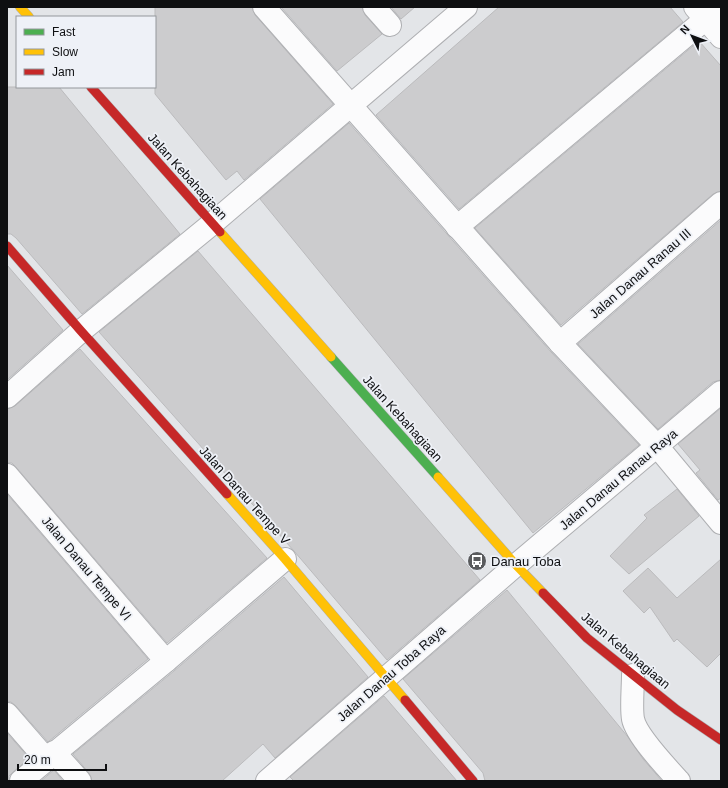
<svg xmlns="http://www.w3.org/2000/svg" width="728" height="788" viewBox="0 0 728 788" font-family="Helvetica,sans-serif">
	<style>
		.building { fill: #ccccce; stroke: #bbbbbd }
		.lines { fill: none; stroke-linecap: round; stroke-linejoin: round }
		.street-casing { stroke: #aeafb2; stroke-width: 24 }
		.fast-casing { stroke: #aeafb2; stroke-width: 10 }
		.slow-casing { stroke: #aeafb2; stroke-width: 10 }
		.jam-casing { stroke: #aeafb2; stroke-width: 10 }
		.street { stroke: #fbfbfc; stroke-width: 22 }
		.fast { stroke: #4caf50; stroke-width: 9 }
		.slow { stroke: #ffc107; stroke-width: 9 }
		.jam { stroke: #c62828; stroke-width: 9 }
		.labels { text-anchor: middle; stroke-width: 3.5; stroke-linejoin: round; paint-order: stroke }
		.street-label { font-size: 13px; fill: #0e0f11; stroke: #eef1f7 }
		.poi-label { font-size: 13px; fill: #0e0f11; stroke: #eef1f7; text-anchor: start }
	</style>
	<rect width="100%" height="100%" fill="#e3e5e8"/>
	<g class="building">
		<path d="M155 7H252L255 15 333 104 244 180 237 171 226 180 155 94Z"/>
		<path d="M281 7H362L365 15 382 34 337 71Z"/>
		<path d="M391 7H415L401 19Z"/>
		<path d="M499 7H670L683 22 459 209 376 115Z"/>
		<path d="M699 41 721 66V191L713 194 561 325 475 228Z"/>
		<path d="M7 87H59L180 234 82 314 16 238 11 234H7Z"/>
		<path d="M349 123 551 352 639 445 533 533 260 199Z"/>
		<path d="M721 220V380L713 382 658 429 578 344Z"/>
		<path d="M198 251 480 580 387 660 294 551 99 332Z"/>
		<path d="M7 265 63 330 7 380Z"/>
		<path d="M80 349 267 558 167 643 16 467 12 463H7V409L15 406Z"/>
		<path d="M721 408V498L718 500 696 473 700 470 678 444Z"/>
		<path d="M677 489 699 516 629 574 610 556 647 518 644 515Z"/>
		<path d="M7 494 148 659 48 742 16 706 11 702H7Z"/>
		<path d="M721 559V653L707 667 677 639 674 642 650 607 644 613 623 591 648 568 677 598Z"/>
		<path d="M284 577 368 677 275 758 263 744 222 781H92L89 773 73 754 174 671Z"/>
		<path d="M507 590 628 737 643 759 662 781H485L483 773 403 679Z"/>
		<path d="M384 696 457 781H294L290 777Z"/>
		<path d="M7 733 29 758 13 772 9 776V781H7Z"/>
		<path d="M54 770 63 781H41Z"/>
	</g>
	<g class="lines">
		<g class="street-casing">
			<g id="street">
				<path d="M264 7 560 343 657 446 721 523"/>
				<path d="M374 7 390 25"/>
				<path d="M695 7 721 37"/>
				<path d="M457 227 720 7"/>
				<path d="M560 343 721 203"/>
				<path d="M7 397 81 331 213 223 466 7"/>
				<path d="M7 475 166 661"/>
				<path d="M633 675C633 687 631 708 633 719 636 735 667 768 679 781"/>
				<path d="M7 714 46 759"/>
				<path d="M54 752 80 781"/>
				<path d="M21 781 166 661 285 559"/>
				<path d="M267 781 516 565 721 392"/>
			</g>
		</g>
		<g class="fast-casing">
			<path id="fast" d="M331 357 438 477"/>
		</g>
		<g class="slow-casing">
			<g id="slow">
				<path d="M20 7 29 17"/>
				<path d="M220 232 331 357"/>
				<path d="M438 477 516 565 543 593"/>
				<path d="M227 494 285 559 405 700"/>
			</g>
		</g>
		<g class="jam-casing">
			<g id="jam">
				<path d="M91 87 220 232"/>
				<path d="M7 246 81 331 227 494"/>
				<path d="M543 593 587 638 677 710 721 740"/>
				<path d="M405 700 473 781"/>
			</g>
		</g>
		<use href="#street" class="street"/>
		<use href="#fast" class="fast"/>
		<use href="#slow" class="slow"/>
		<use href="#jam" class="jam"/>
	</g>
	<defs>
		<g id="bus-disc" transform="scale(1)"><circle r="9.5" fill="#595a5c" stroke="#eef1f7"/><path d="M-5-6H5V4H4V6H2V4H-2V6H-4V4H-5ZM-3.5-4V0h7V-4ZM-3.5 1.2v1.5H-2V1.2ZM2 1.2v1.5H3.5V1.2Z" fill="#fff"/></g>
	</defs>
	<g fill-rule="evenodd">
		<use href="#bus-disc" x="477" y="561"/>
	</g>
	<g class="labels">
		<g class="street-label">
			<text transform="translate(188 176) rotate(48)" y="5">Jalan Kebahagiaan</text>
			<text transform="translate(640 273) rotate(-41)" y="5">Jalan Danau Ranau III</text>
			<text transform="translate(403 418) rotate(48)" y="5">Jalan Kebahagiaan</text>
			<text transform="translate(618 479) rotate(-40)" y="5">Jalan Danau Ranau Raya</text>
			<text transform="translate(245 495) rotate(48)" y="5">Jalan Danau Tempe V</text>
			<text transform="translate(87 568) rotate(50)" y="5">Jalan Danau Tempe VI</text>
			<text transform="translate(626 650) rotate(40)" y="5">Jalan Kebahagiaan</text>
			<text transform="translate(391 673) rotate(-41)" y="5">Jalan Danau Toba Raya</text>
		</g>
		<g class="poi-label">
			<text x="491" y="566">Danau Toba</text>
		</g>
	</g>
	<rect width="728" height="788" fill="none" stroke="#0e0f11" stroke-width="16"/>
	<rect x="16" y="16" width="140" height="72" fill="#eef1f7" stroke="#94979b"/>
	<rect x="24" y="29" width="20" height="6" fill="#4caf50" stroke="#94979b"/>
	<text x="52" y="36" font-size="12" fill="#0e0f11">Fast</text>
	<rect x="24" y="49" width="20" height="6" fill="#ffc107" stroke="#94979b"/>
	<text x="52" y="56" font-size="12" fill="#0e0f11">Slow</text>
	<rect x="24" y="69" width="20" height="6" fill="#c62828" stroke="#94979b"/>
	<text x="52" y="76" font-size="12" fill="#0e0f11">Jam</text>
	<g transform="translate(692 36) rotate(312)" stroke="#eef1f7" stroke-width="3" paint-order="stroke">
	<path d="M0-3L7 15L0 10L-7 15Z" fill="#0e0f11"/>
	<text y="-6" font-size="11" font-weight="bold" text-anchor="middle" fill="#0e0f11">N</text>
	</g>
	<path d="M18 764v6h88v-6" fill="none" stroke="#0e0f11" stroke-width="2"/>
	<text x="24" y="764" font-size="12" fill="#0e0f11" stroke="#eef1f7" stroke-width="3" paint-order="stroke">20 m</text>
</svg>
